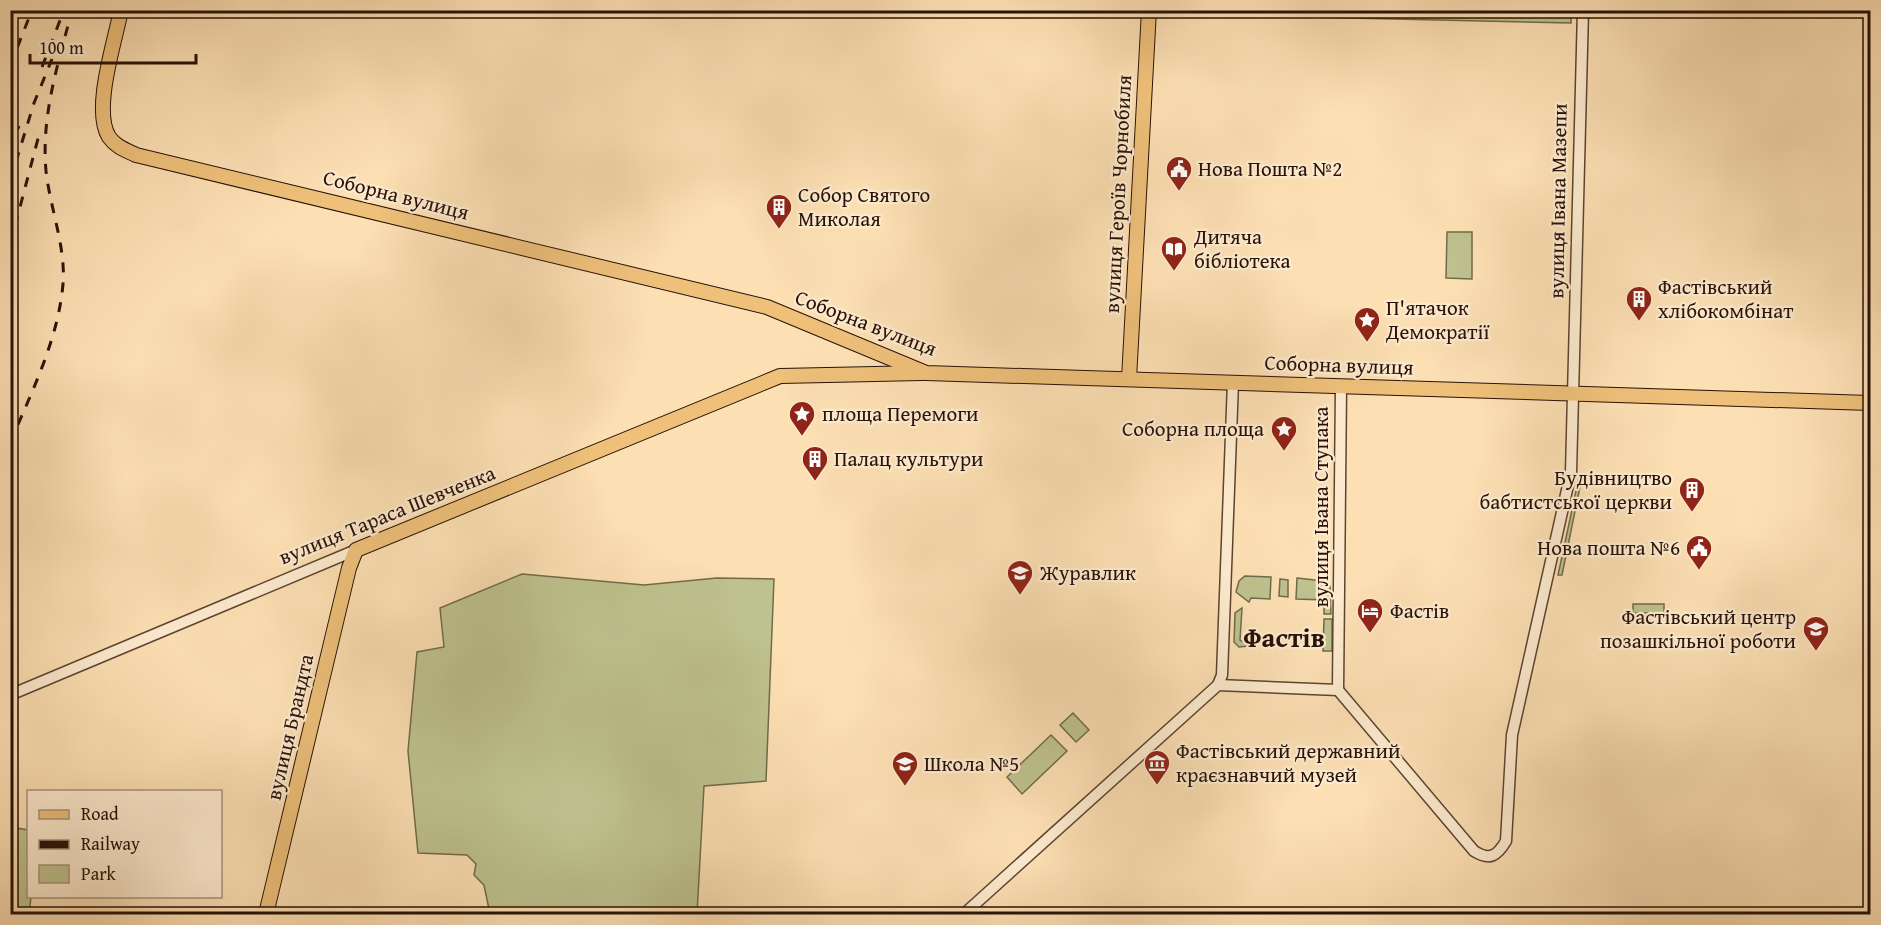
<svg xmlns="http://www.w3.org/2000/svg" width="1881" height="925" viewBox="0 0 1881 925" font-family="'Gentium Book Plus',serif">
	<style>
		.green { fill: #bec28e; stroke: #726a4a; stroke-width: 1.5 }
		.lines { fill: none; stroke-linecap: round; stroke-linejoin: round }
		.minor-casing { stroke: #5c4432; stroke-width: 13 }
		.major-casing { stroke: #271107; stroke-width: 16 }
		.minor { stroke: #fdeace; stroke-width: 10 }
		.major { stroke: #eec07a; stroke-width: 14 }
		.rail { stroke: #271107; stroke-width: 3; stroke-dasharray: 10 10; stroke-linecap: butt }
		.labels { text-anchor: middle; stroke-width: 4.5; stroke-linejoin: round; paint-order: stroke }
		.poi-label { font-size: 21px; fill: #271107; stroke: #fdeace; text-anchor: start }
		.street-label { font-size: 21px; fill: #271107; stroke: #fdeace }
		.district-label { font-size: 27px; font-weight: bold; fill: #271107; stroke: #fdeace }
	</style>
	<rect width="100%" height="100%" fill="#fcdfb3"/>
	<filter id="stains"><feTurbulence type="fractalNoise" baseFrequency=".00333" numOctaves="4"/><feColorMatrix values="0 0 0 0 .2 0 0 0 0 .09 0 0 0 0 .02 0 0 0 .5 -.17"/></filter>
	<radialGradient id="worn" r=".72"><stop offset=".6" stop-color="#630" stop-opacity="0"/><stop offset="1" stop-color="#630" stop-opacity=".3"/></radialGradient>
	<g class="green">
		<path d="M1172 10H1571V23L1172 14Z"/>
		<path d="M1447 232H1472V279L1446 278Z"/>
		<path d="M1579 477H1582L1562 575H1558Z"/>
		<path d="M522 574 644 585 717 578 774 579 766 781 704 786 697 914H490L484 885 474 875 476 864 467 855 418 853 408 751 417 652 444 647 440 608Z"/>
		<path d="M1245 576 1271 577 1270 599 1251 598 1249 602 1236 592 1239 581Z"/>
		<path d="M1297 578 1324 581 1330 586 1331 614H1324V600L1296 599Z"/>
		<path d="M1280 579 1288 580V597L1279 596Z"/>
		<rect x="1633" y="604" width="31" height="9"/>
		<path d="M1242 608 1240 640 1249 646 1239 647 1234 642 1235 613Z"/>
		<path d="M1324 619H1332V651H1323Z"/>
		<path d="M1073 713 1089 730 1076 742 1060 725Z"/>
		<path d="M1051 735 1067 751 1022 794 1007 777Z"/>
		<path d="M11 827 28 830V896L31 897 29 914H11Z"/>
	</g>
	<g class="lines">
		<g class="minor-casing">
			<g id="minor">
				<path d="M1218 685 1222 675 1233 382"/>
				<path d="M1338 690 1474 851C1490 861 1497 856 1506 841L1512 735 1571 472 1583 10"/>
				<path d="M1338 690 1341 386"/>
				<path d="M10 695 356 550"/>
				<path d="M964 914 1218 685 1338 690"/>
			</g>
		</g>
		<g class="major-casing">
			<g id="major">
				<path d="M121 10C115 42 92 110 109 137 116 147 126 150 136 155L767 307 926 373 1870 403"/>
				<path d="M1129 379 1149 10"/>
				<path d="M266 914 349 568 356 550 780 376 922 373"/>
			</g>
		</g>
		<use href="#minor" class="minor"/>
		<use href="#major" class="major"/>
		<g class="rail">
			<path d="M10 66 32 10"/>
			<path d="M42 67 64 10"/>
			<path d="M10 148 19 126"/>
			<path d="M10 181 34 103 52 59"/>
			<path d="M10 245 40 131"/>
			<path d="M10 443C32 391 58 340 63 284 66 247 50 208 46 171 41 115 58 65 72 10"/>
		</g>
	</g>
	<defs>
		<g id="civic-pin" transform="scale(1.35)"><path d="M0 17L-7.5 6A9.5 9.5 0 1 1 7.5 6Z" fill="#8f2418" stroke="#fdeace"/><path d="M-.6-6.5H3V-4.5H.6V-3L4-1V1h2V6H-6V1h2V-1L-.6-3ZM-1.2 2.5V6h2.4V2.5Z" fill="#fff"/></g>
		<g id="building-pin" transform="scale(1.35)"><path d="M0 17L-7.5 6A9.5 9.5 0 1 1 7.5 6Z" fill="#8f2418" stroke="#fdeace"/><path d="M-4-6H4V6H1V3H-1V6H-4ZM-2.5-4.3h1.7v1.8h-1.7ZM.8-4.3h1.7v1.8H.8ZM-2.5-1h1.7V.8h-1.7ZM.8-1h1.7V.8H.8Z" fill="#fff"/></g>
		<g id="library-pin" transform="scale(1.35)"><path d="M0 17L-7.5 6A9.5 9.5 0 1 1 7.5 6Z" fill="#8f2418" stroke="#fdeace"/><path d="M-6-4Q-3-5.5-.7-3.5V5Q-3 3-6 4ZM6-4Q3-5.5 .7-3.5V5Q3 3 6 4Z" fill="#fff"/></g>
		<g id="sight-pin" transform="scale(1.35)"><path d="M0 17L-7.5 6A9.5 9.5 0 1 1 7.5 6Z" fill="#8f2418" stroke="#fdeace"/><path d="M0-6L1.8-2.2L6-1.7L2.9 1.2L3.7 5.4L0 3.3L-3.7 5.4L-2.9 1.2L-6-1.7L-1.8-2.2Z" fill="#fff"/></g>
		<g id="school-pin" transform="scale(1.35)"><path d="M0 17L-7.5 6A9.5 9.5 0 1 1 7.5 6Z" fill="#8f2418" stroke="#fdeace"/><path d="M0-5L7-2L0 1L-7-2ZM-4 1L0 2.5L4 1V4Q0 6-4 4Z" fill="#fff"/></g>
		<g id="hotel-pin" transform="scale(1.35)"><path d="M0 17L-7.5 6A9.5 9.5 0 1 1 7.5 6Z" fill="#8f2418" stroke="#fdeace"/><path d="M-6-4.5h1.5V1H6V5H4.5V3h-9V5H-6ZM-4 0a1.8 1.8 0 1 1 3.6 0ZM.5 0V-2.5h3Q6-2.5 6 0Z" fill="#fff"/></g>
		<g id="museum-pin" transform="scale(1.35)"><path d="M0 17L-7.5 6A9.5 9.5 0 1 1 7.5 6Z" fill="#8f2418" stroke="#fdeace"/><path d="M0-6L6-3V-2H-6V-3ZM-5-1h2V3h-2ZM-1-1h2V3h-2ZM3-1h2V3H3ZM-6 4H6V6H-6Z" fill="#fff"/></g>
	</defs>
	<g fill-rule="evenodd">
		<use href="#civic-pin" x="1179" y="169"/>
		<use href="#building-pin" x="779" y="207"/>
		<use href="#library-pin" x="1174" y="249"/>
		<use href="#building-pin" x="1639" y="299"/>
		<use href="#sight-pin" x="1367" y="320"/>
		<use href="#sight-pin" x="802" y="414"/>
		<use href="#sight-pin" x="1284" y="429"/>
		<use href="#building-pin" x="815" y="459"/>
		<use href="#building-pin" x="1692" y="490"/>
		<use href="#civic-pin" x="1699" y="548"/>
		<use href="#school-pin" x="1020" y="573"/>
		<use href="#hotel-pin" x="1370" y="611"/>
		<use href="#school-pin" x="1816" y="629"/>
		<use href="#museum-pin" x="1157" y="763"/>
		<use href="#school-pin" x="905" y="764"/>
	</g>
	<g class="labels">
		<g class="poi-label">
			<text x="1198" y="176">Нова Пошта №2</text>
			<text x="798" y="202">Собор Святого<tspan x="798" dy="24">Миколая</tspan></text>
			<text x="1194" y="244">Дитяча<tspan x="1194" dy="24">бібліотека</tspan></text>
			<text x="1658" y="294">Фастівський<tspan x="1658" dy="24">хлібокомбінат</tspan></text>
			<text x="1386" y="315">П'ятачок<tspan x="1386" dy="24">Демократії</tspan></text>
			<text x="822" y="421">площа Перемоги</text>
			<text x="1264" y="436" text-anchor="end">Соборна площа</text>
			<text x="834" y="466">Палац культури</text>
			<text x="1672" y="485" text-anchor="end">Будівництво<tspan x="1672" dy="24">бабтистської церкви</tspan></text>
			<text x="1680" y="555" text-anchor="end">Нова пошта №6</text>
			<text x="1040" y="580">Журавлик</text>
			<text x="1390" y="618">Фастів</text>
			<text x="1796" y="624" text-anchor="end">Фастівський центр<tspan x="1796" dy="24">позашкільної роботи</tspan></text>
			<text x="1176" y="758">Фастівський державний<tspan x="1176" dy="24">краєзнавчий музей</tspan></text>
			<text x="924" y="771">Школа №5</text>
		</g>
		<g class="street-label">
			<text transform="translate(1118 194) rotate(-87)" y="7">вулиця Героїв Чорнобиля</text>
			<text transform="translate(396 195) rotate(14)" y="7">Соборна вулиця</text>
			<text transform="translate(1558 201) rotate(-89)" y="7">вулиця Івана Мазепи</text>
			<text transform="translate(866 323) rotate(21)" y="7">Соборна вулиця</text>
			<text transform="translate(1339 365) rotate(2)" y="7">Соборна вулиця</text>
			<text transform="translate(1321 507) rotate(-90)" y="7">вулиця Івана Ступака</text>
			<text transform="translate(387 515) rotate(-22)" y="7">вулиця Тараса Шевченка</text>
			<text transform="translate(290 727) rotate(-77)" y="7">вулиця Брандта</text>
		</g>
		<g class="district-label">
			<text x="1284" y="647">Фастів</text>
		</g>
	</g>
	<rect width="1881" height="925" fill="none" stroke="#fcdfb3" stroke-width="36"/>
	<rect x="12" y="12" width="1857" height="901" fill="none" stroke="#271107" stroke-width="3"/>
	<rect x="18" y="18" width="1845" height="889" fill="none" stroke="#271107" stroke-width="1.5"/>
	<rect x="27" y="790" width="195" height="108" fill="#fdeace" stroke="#a7937e" stroke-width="1.5"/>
	<rect x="39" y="810" width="30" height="9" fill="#eec07a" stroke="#a7937e" stroke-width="1.5"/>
	<text x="81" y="820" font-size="18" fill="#271107">Road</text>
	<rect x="39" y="840" width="30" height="9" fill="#271107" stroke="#a7937e" stroke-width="1.5"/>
	<text x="81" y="850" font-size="18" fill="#271107">Railway</text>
	<rect x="39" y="865" width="30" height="18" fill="#bec28e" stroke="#a7937e" stroke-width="1.5"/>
	<text x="81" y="880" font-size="18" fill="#271107">Park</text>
	<path d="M30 54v9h166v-9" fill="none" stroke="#271107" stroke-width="3"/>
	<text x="39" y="54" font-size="18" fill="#271107" stroke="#fdeace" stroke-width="4.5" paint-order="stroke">100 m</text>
	<rect width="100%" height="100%" filter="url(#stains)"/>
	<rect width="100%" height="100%" fill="url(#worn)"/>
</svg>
